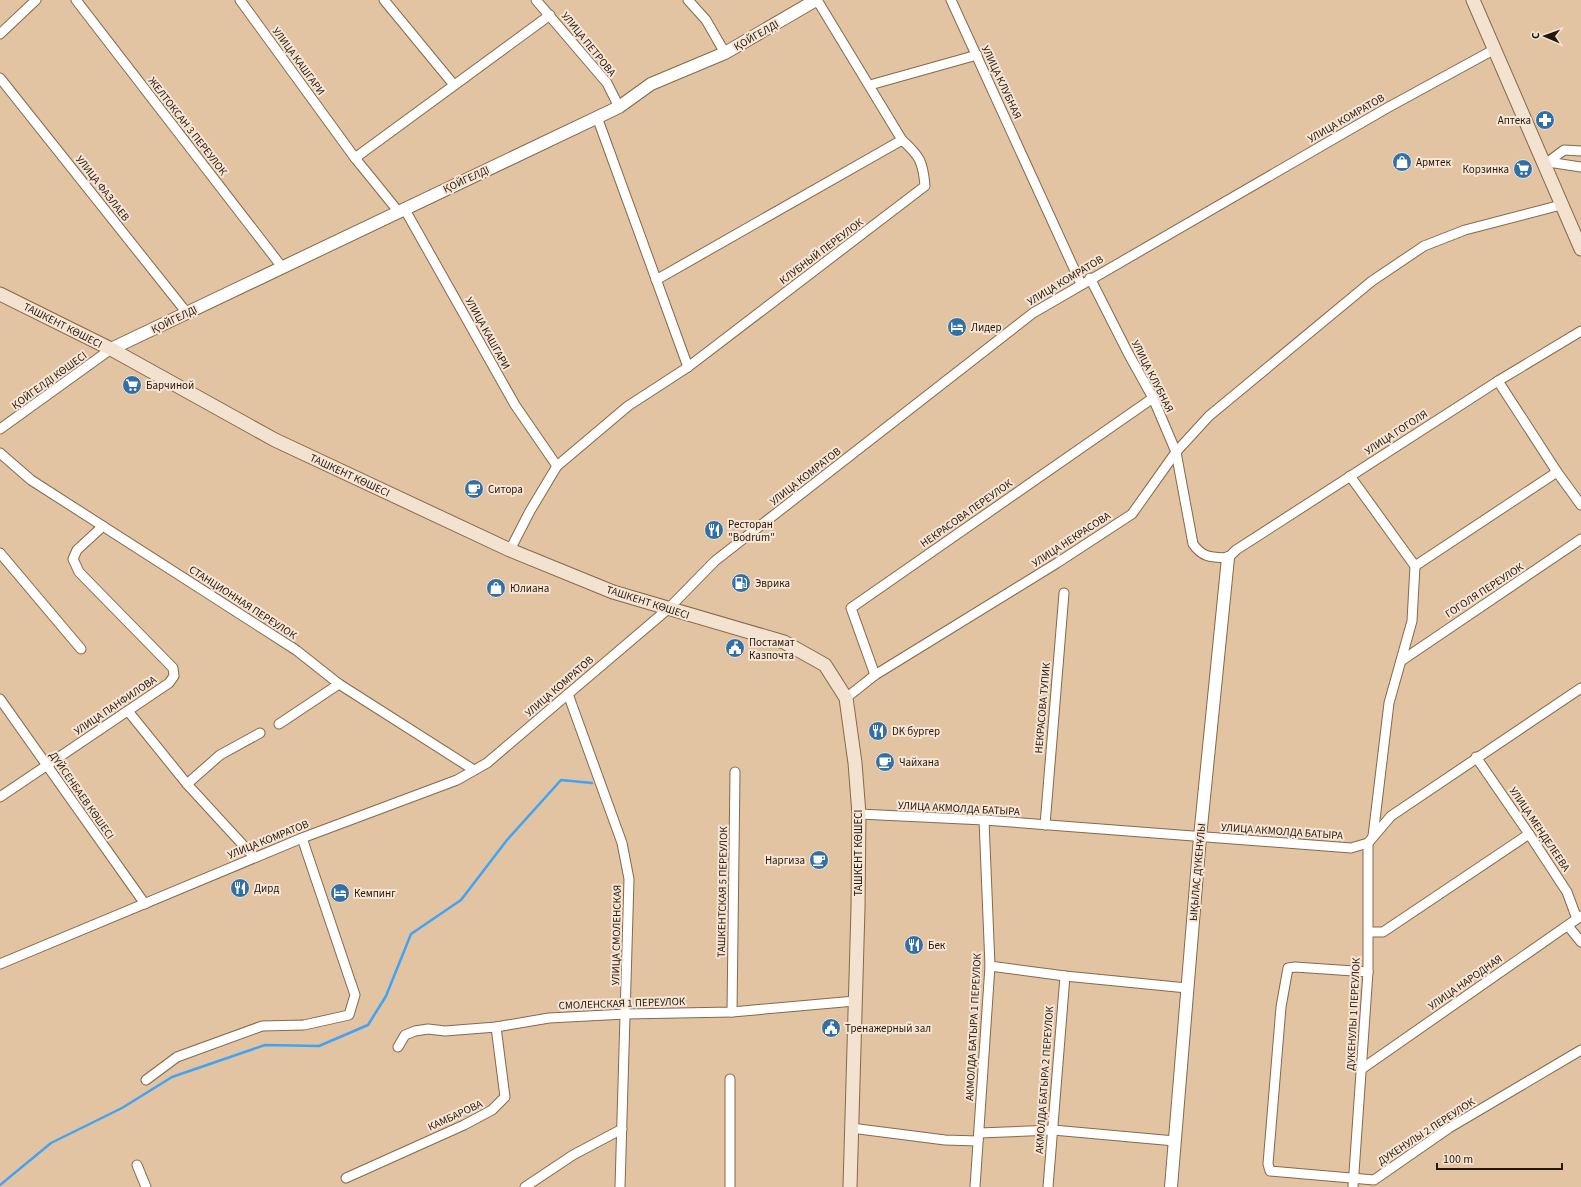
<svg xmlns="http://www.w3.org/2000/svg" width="1581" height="1187" viewBox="0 0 1581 1187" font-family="'Source Sans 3',sans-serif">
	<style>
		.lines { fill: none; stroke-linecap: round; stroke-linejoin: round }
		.stream { stroke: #41a3f6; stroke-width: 2.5 }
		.minor-casing { stroke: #85694a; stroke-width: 11 }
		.tertiary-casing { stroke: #85694a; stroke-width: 14 }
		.secondary-casing { stroke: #85694a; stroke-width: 15 }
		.minor { stroke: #fff; stroke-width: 9 }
		.tertiary { stroke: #fff; stroke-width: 12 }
		.secondary { stroke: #f3e2cf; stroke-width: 13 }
		.labels { text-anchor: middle; stroke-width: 4; stroke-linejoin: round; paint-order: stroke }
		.street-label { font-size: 11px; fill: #23180c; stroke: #f7e6d6 }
		.poi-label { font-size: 11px; fill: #23180c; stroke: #f7e6d6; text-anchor: start }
	</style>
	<rect width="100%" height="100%" fill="#e2c3a2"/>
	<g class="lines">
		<path class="stream" d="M0 1185 51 1143 122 1108 172 1077 265 1045 319 1046 368 1025 386 996 411 934 461 900 507 840 561 780 592 783"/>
		<g class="minor-casing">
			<g id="minor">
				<path d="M76 0 282 267"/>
				<path d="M240 0 355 158 398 211"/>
				<path d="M384 0 454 85"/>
				<path d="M536 0 607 83 619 107"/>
				<path d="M688 0 706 20 725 53"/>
				<path d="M951 0 1081 284"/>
				<path d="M0 34 36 0"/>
				<path d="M0 78 187 313"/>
				<path d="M870 85 977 55"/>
				<path d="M597 117 688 367"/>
				<path d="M355 158 550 15"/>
				<path d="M1548 162 1581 167"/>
				<path d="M1544 165 1564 150 1581 151"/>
				<path d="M404 208 515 405 557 466"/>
				<path d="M1090 278 1128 353 1153 398 1176 452 1193 544C1203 558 1211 557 1228 558L1236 550 1498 381 1581 331"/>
				<path d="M656 280 902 140"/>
				<path d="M1498 381 1557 472 1581 505"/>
				<path d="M0 429 111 349"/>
				<path d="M0 453 31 480 296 650 339 684 474 770"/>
				<path d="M1350 476 1415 566 1412 621 1389 703 1373 836"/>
				<path d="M510 550 530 511 557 466 628 406 688 367 925 186C923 162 920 156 902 140L817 0"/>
				<path d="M0 553 81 649"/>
				<path d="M1415 566 1557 472"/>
				<path d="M1401 661 1581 539"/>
				<path d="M875 675 851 608 1153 398"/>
				<path d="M568 694 622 843 629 879 620 1187"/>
				<path d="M846 698 875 675 1057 563 1132 514 1176 452 1209 416 1372 281 1424 246 1465 230 1561 205"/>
				<path d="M0 699 145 904"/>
				<path d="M128 711 187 784 254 857"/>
				<path d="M279 724 339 684"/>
				<path d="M1476 757 1529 834 1567 892 1577 919"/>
				<path d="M187 784 220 755 260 733"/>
				<path d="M0 797 169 683 174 676 173 668 79 572 73 559 77 550 103 526"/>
				<path d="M859 814 984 820 1351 848 1368 843 1391 816 1581 688"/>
				<path d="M1045 825 1064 593"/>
				<path d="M1568 926 1581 942"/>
				<path d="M1369 932H1383L1529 834"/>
				<path d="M0 964 302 838 457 780 487 763 668 609 715 561 1033 313 1387 108 1495 49"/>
				<path d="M990 966 1065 976 1187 988"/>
				<path d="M1368 972 1295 967 1288 968 1281 1007 1268 1164 1270 1171 1374 1180 1449 1128 1581 1050"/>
				<path d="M732 1012 735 772"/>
				<path d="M398 1047 405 1035 415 1031 428 1029 445 1031 496 1027 549 1018 626 1014 732 1012 855 1001"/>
				<path d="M1363 1068 1581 916"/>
				<path d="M146 1080 177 1057 262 1026 304 1025 349 1015 355 995 302 838"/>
				<path d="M851 1128 945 1140 978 1141"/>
				<path d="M979 1133 1053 1130 1175 1141"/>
				<path d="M137 1165 146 1187"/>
				<path d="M346 1178 464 1125 492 1110 505 1097 496 1027"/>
				<path d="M525 1187 573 1155 622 1129"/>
				<path d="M730 1187V1079"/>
				<path d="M975 1187 990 966 984 820"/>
				<path d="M1048 1187 1065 976"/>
				<path d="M1353 1187 1368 972V843"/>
			</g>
		</g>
		<g class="tertiary-casing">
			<g id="tertiary">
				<path d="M111 349 619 107 651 84 725 53 816 0"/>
				<path d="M1171 1187 1200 837 1228 558"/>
			</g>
		</g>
		<g class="secondary-casing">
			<g id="secondary">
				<path d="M1473 0 1581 249"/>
				<path d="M0 294 111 349 275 440 510 550 613 592 784 642 825 665 846 698 855 763 859 814 858 908 850 1187"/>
			</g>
		</g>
		<use href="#minor" class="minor"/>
		<use href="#tertiary" class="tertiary"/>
		<use href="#secondary" class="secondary"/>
	</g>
	<defs>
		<g id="pharmacy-disc" transform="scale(1)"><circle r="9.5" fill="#3170a7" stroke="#f7e6d6"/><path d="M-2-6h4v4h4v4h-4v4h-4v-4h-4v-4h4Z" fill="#fff"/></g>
		<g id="shop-disc" transform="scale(1)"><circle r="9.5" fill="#3170a7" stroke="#f7e6d6"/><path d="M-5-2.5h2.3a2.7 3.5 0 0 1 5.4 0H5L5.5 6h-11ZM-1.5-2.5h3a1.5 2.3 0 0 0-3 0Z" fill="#fff"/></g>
		<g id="supermarket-disc" transform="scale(1)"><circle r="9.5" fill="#3170a7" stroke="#f7e6d6"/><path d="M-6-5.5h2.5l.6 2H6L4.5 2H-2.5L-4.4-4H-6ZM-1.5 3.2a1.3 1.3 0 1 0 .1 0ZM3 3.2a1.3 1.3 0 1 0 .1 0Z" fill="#fff"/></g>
		<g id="hotel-disc" transform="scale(1)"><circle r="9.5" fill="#3170a7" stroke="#f7e6d6"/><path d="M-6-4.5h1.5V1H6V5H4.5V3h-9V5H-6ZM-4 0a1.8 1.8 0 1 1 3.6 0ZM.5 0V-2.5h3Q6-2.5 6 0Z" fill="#fff"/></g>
		<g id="cafe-disc" transform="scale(1)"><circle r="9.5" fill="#3170a7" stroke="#f7e6d6"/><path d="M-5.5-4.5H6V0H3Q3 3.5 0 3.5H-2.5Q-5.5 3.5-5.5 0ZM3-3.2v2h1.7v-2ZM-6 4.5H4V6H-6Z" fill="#fff"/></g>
		<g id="restaurant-disc" transform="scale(1)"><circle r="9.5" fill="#3170a7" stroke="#f7e6d6"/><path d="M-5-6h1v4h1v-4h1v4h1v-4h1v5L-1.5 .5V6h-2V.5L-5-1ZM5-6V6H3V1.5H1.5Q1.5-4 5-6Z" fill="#fff"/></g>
		<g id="fuel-disc" transform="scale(1)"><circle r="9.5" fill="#3170a7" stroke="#f7e6d6"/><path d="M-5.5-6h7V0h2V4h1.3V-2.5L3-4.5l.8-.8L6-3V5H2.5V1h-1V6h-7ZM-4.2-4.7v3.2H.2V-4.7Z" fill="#fff"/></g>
		<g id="civic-disc" transform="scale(1)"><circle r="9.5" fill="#3170a7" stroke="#f7e6d6"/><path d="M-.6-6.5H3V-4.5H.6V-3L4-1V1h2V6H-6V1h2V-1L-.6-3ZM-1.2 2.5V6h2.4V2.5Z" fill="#fff"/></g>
	</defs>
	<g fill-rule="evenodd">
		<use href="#pharmacy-disc" x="1545" y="120"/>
		<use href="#shop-disc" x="1402" y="162"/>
		<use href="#supermarket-disc" x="1523" y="169"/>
		<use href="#hotel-disc" x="957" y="327"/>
		<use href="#supermarket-disc" x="132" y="385"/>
		<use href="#cafe-disc" x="474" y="489"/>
		<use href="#restaurant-disc" x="714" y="530"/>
		<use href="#fuel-disc" x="741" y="583"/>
		<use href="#shop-disc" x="496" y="588"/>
		<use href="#civic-disc" x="735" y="648"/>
		<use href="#restaurant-disc" x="878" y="731"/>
		<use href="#cafe-disc" x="885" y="762"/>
		<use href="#cafe-disc" x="819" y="860"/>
		<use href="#restaurant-disc" x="240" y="888"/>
		<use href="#hotel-disc" x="340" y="893"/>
		<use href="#restaurant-disc" x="914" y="945"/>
		<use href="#civic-disc" x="831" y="1028"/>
	</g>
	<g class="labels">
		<g class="street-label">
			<text transform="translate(756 35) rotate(-30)" y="4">ҚОЙГЕЛДІ</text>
			<text transform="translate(589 44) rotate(51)" y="4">УЛИЦА ПЕТРОВА</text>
			<text transform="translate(299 61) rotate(54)" y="4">УЛИЦА КАШГАРИ</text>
			<text transform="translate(1002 82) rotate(65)" y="4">УЛИЦА КЛУБНАЯ</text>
			<text transform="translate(1346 118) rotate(-30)" y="4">УЛИЦА КОМРАТОВ</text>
			<text transform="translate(188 126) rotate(52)" y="4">ЖЕЛТОКСАН 3 ПЕРЕУЛОК</text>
			<text transform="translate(466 179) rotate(-25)" y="4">ҚОЙГЕЛДІ</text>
			<text transform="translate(103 188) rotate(52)" y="4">УЛИЦА ФАЗЛАЕВ</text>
			<text transform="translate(821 251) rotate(-37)" y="4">КЛУБНЫЙ ПЕРЕУЛОК</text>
			<text transform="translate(1065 280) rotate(-31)" y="4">УЛИЦА КОМРАТОВ</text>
			<text transform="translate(174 319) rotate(-26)" y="4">ҚОЙГЕЛДІ</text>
			<text transform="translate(63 325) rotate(27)" y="4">ТАШКЕНТ КӨШЕСІ</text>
			<text transform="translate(488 333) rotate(61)" y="4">УЛИЦА КАШГАРИ</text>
			<text transform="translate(1153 376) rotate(63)" y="4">УЛИЦА КЛУБНАЯ</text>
			<text transform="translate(49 380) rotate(-36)" y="4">ҚОЙГЕЛДІ КӨШЕСІ</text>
			<text transform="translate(1396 432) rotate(-33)" y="4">УЛИЦА ГОГОЛЯ</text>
			<text transform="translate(350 475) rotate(25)" y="4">ТАШКЕНТ КӨШЕСІ</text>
			<text transform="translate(805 476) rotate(-38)" y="4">УЛИЦА КОМРАТОВ</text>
			<text transform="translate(966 513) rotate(-35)" y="4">НЕКРАСОВА ПЕРЕУЛОК</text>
			<text transform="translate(1071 539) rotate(-33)" y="4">УЛИЦА НЕКРАСОВА</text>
			<text transform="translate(1484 590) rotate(-33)" y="4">ГОГОЛЯ ПЕРЕУЛОК</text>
			<text transform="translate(243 602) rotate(33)" y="4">СТАНЦИОННАЯ ПЕРЕУЛОК</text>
			<text transform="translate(648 602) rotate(18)" y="4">ТАШКЕНТ КӨШЕСІ</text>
			<text transform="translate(559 686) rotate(-41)" y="4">УЛИЦА КОМРАТОВ</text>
			<text transform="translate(115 705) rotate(-34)" y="4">УЛИЦА ПАНФИЛОВА</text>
			<text transform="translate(1042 708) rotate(-85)" y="4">НЕКРАСОВА ТУПИК</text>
			<text transform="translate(82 795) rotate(55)" y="4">ДҮЙСЕНБАЕВ КӨШЕСІ</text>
			<text transform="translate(959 808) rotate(3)" y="4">УЛИЦА АКМОЛДА БАТЫРА</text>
			<text transform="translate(1540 829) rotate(56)" y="4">УЛИЦА МЕНДЕЛЕЕВА</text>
			<text transform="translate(1282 831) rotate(4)" y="4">УЛИЦА АКМОЛДА БАТЫРА</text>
			<text transform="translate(268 839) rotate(-22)" y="4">УЛИЦА КОМРАТОВ</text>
			<text transform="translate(858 853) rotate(-90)" y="4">ТАШКЕНТ КӨШЕСІ</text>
			<text transform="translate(1197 872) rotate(-85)" y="4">ЫҚЫЛАС ДҮКЕНҰЛЫ</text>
			<text transform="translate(722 892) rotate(-89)" y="4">ТАШКЕНТСКАЯ 5 ПЕРЕУЛОК</text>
			<text transform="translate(616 935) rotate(-89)" y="4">УЛИЦА СМОЛЕНСКАЯ</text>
			<text transform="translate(1465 982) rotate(-35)" y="4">УЛИЦА НАРОДНАЯ</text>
			<text transform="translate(622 1003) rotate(-2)" y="4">СМОЛЕНСКАЯ 1 ПЕРЕУЛОК</text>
			<text transform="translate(1353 1014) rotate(-87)" y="4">ДУКЕНУЛЫ 1 ПЕРЕУЛОК</text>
			<text transform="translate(973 1027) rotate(-87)" y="4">АКМОЛДА БАТЫРА 1 ПЕРЕУЛОК</text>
			<text transform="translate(1044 1080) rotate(-86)" y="4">АКМОЛДА БАТЫРА 2 ПЕРЕУЛОК</text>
			<text transform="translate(455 1115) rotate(-25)" y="4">КАМБАРОВА</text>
			<text transform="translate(1426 1131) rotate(-33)" y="4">ДУКЕНУЛЫ 2 ПЕРЕУЛОК</text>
		</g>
		<g class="poi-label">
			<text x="1531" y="124" text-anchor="end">Аптека</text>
			<text x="1416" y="166">Армтек</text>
			<text x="1509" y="173" text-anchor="end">Корзинка</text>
			<text x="971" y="331">Лидер</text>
			<text x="146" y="389">Барчиной</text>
			<text x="488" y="493">Ситора</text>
			<text x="728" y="528">Ресторан<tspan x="728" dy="13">"Bodrum"</tspan></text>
			<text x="755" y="587">Эврика</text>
			<text x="510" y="592">Юлиана</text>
			<text x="749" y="646">Постамат<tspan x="749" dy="13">Казпочта</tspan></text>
			<text x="892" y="735">DK бургер</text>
			<text x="899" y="766">Чайхана</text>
			<text x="805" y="864" text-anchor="end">Наргиза</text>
			<text x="254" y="892">Дирд</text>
			<text x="354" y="897">Кемпинг</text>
			<text x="928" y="949">Бек</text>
			<text x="845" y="1032">Тренажерный зал</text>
		</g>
	</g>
	<g transform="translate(1545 36) rotate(272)" stroke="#f7e6d6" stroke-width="3" paint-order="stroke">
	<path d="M0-3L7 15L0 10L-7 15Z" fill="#23180c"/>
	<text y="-6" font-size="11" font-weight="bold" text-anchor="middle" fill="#23180c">С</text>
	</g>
	<path d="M1437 1163v6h125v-6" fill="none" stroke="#23180c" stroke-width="2"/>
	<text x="1443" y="1163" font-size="12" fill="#23180c" stroke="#f7e6d6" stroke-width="3" paint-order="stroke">100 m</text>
</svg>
